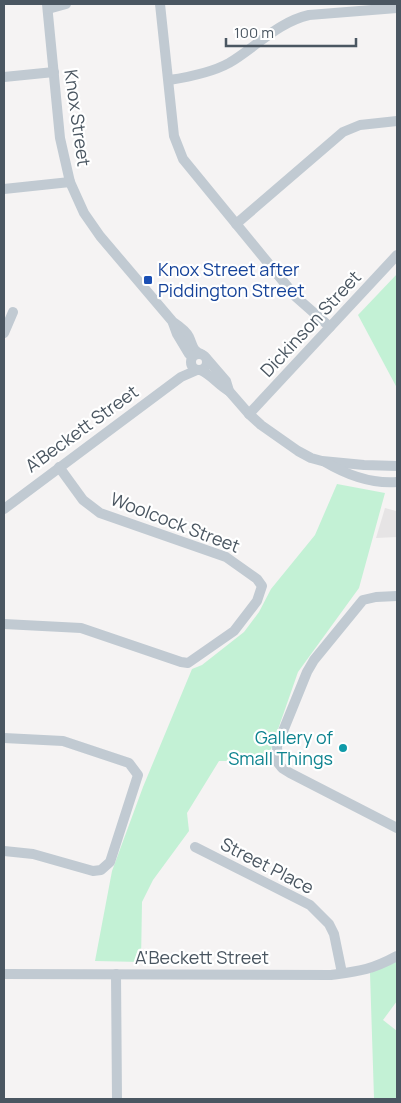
<svg xmlns="http://www.w3.org/2000/svg" width="401" height="1103" viewBox="0 0 401 1103" font-family="Manrope,sans-serif">
	<style>
		.education { fill: #e6e4e5 }
		.green { fill: #c3f1d5 }
		.lines { fill: none; stroke-linecap: round; stroke-linejoin: round }
		.minor { stroke: #c1cad2; stroke-width: 10 }
		.transit-dot { fill: #1a4fb4; stroke: #fff; stroke-width: 2 }
		.culture-dot { fill: #0f9aa8; stroke: #fff; stroke-width: 2 }
		.labels { text-anchor: middle; stroke-width: 4.5; stroke-linejoin: round; paint-order: stroke }
		.street-label { font-size: 18px; fill: #4a5661; stroke: #fff }
		.transit-label { font-size: 18px; fill: #164399; stroke: #fff; text-anchor: start }
		.culture-label { font-size: 18px; fill: #0d838f; stroke: #fff; text-anchor: end }
	</style>
	<rect width="100%" height="100%" fill="#f5f3f3"/>
	<path class="education" d="M385 508 396 511 397 508V537L376 538Z"/>
	<g class="green">
		<path d="M397 274V388L358 315Z"/>
		<path d="M337 484 385 493 359 588 298 672 268 758 263 761H219L187 813 189 831 153 880 142 902 141 962 95 961 112 871 143 787 192 669 202 665 244 632 259 612 271 589 315 535Z"/>
		<path d="M397 961V1001L383 1020 397 1031V1098H374L370 973Z"/>
	</g>
	<g class="lines">
		<g class="minor">
			<path d="M47 4 60 138 70 182 84 213 100 236 173 322C179 326 186 331 189 337 193 346 192 350 201 354"/>
			<path d="M160 4 174 136 183 159 296 297 330 327"/>
			<path d="M48 9 66 4"/>
			<path d="M4 77 54 72"/>
			<path d="M169 80C189 77 211 73 229 63 256 47 278 22 309 15L397 8"/>
			<path d="M4 189 70 182"/>
			<path d="M236 224 343 132 360 125 397 121"/>
			<path d="M173 323 177 334 189 354"/>
			<path d="M4 333 13 312"/>
			<circle cx="199" cy="362" r="8"/>
			<path d="M207 359 226 381 229 391 249 414 261 425 298 451 311 458 322 461 364 465 397 466"/>
			<path d="M200 370C212 375 218 385 229 391"/>
			<path d="M249 414 397 255"/>
			<path d="M325 462C347 475 372 484 397 482"/>
			<path d="M4 509 181 377 197 370"/>
			<path d="M397 596 376 597 363 600 314 660 307 672 277 746 278 763 282 768 290 773 397 828"/>
			<path d="M4 624 81 628 181 662 188 663 234 631 257 601 262 586 257 579 226 557 100 513 83 500 59 467"/>
			<path d="M4 738 63 741 129 763 138 775 110 862 101 870 93 871 33 854 4 851"/>
			<path d="M195 847 310 905 329 924 334 934 342 973"/>
			<path d="M4 974 331 975C360 971 371 970 397 956"/>
			<path d="M116 974 117 1099"/>
		</g>
	</g>
	<rect class="transit-dot" x="143" y="275" width="10" height="10" rx="2.5"/>
	<circle class="culture-dot" cx="343" cy="748" r="5"/>
	<g class="labels">
		<g class="street-label">
			<text transform="translate(77 118) rotate(82)" y="6">Knox Street</text>
			<text transform="translate(311 324) rotate(-47)" y="6">Dickinson Street</text>
			<text transform="translate(82 429) rotate(-36)" y="6">A'Beckett Street</text>
			<text transform="translate(175 523) rotate(21)" y="6">Woolcock Street</text>
			<text transform="translate(267 866) rotate(27)" y="6">Street Place</text>
			<text x="202" y="964">A'Beckett Street</text>
		</g>
		<g class="transit-label">
			<text x="158" y="276">Knox Street after<tspan x="158" dy="21">Piddington Street</tspan></text>
		</g>
		<g class="culture-label">
			<text x="333" y="744">Gallery of<tspan x="333" dy="21">Small Things</tspan></text>
		</g>
	</g>
	<rect width="401" height="1103" fill="none" stroke="#4a5661" stroke-width="10"/>
	<path d="M226 38v8h130v-8" fill="none" stroke="#4a5661" stroke-width="2.5"/>
	<text x="234" y="38" font-size="15" fill="#4a5661" stroke="#ffffff" stroke-width="4" paint-order="stroke">100 m</text>
</svg>
